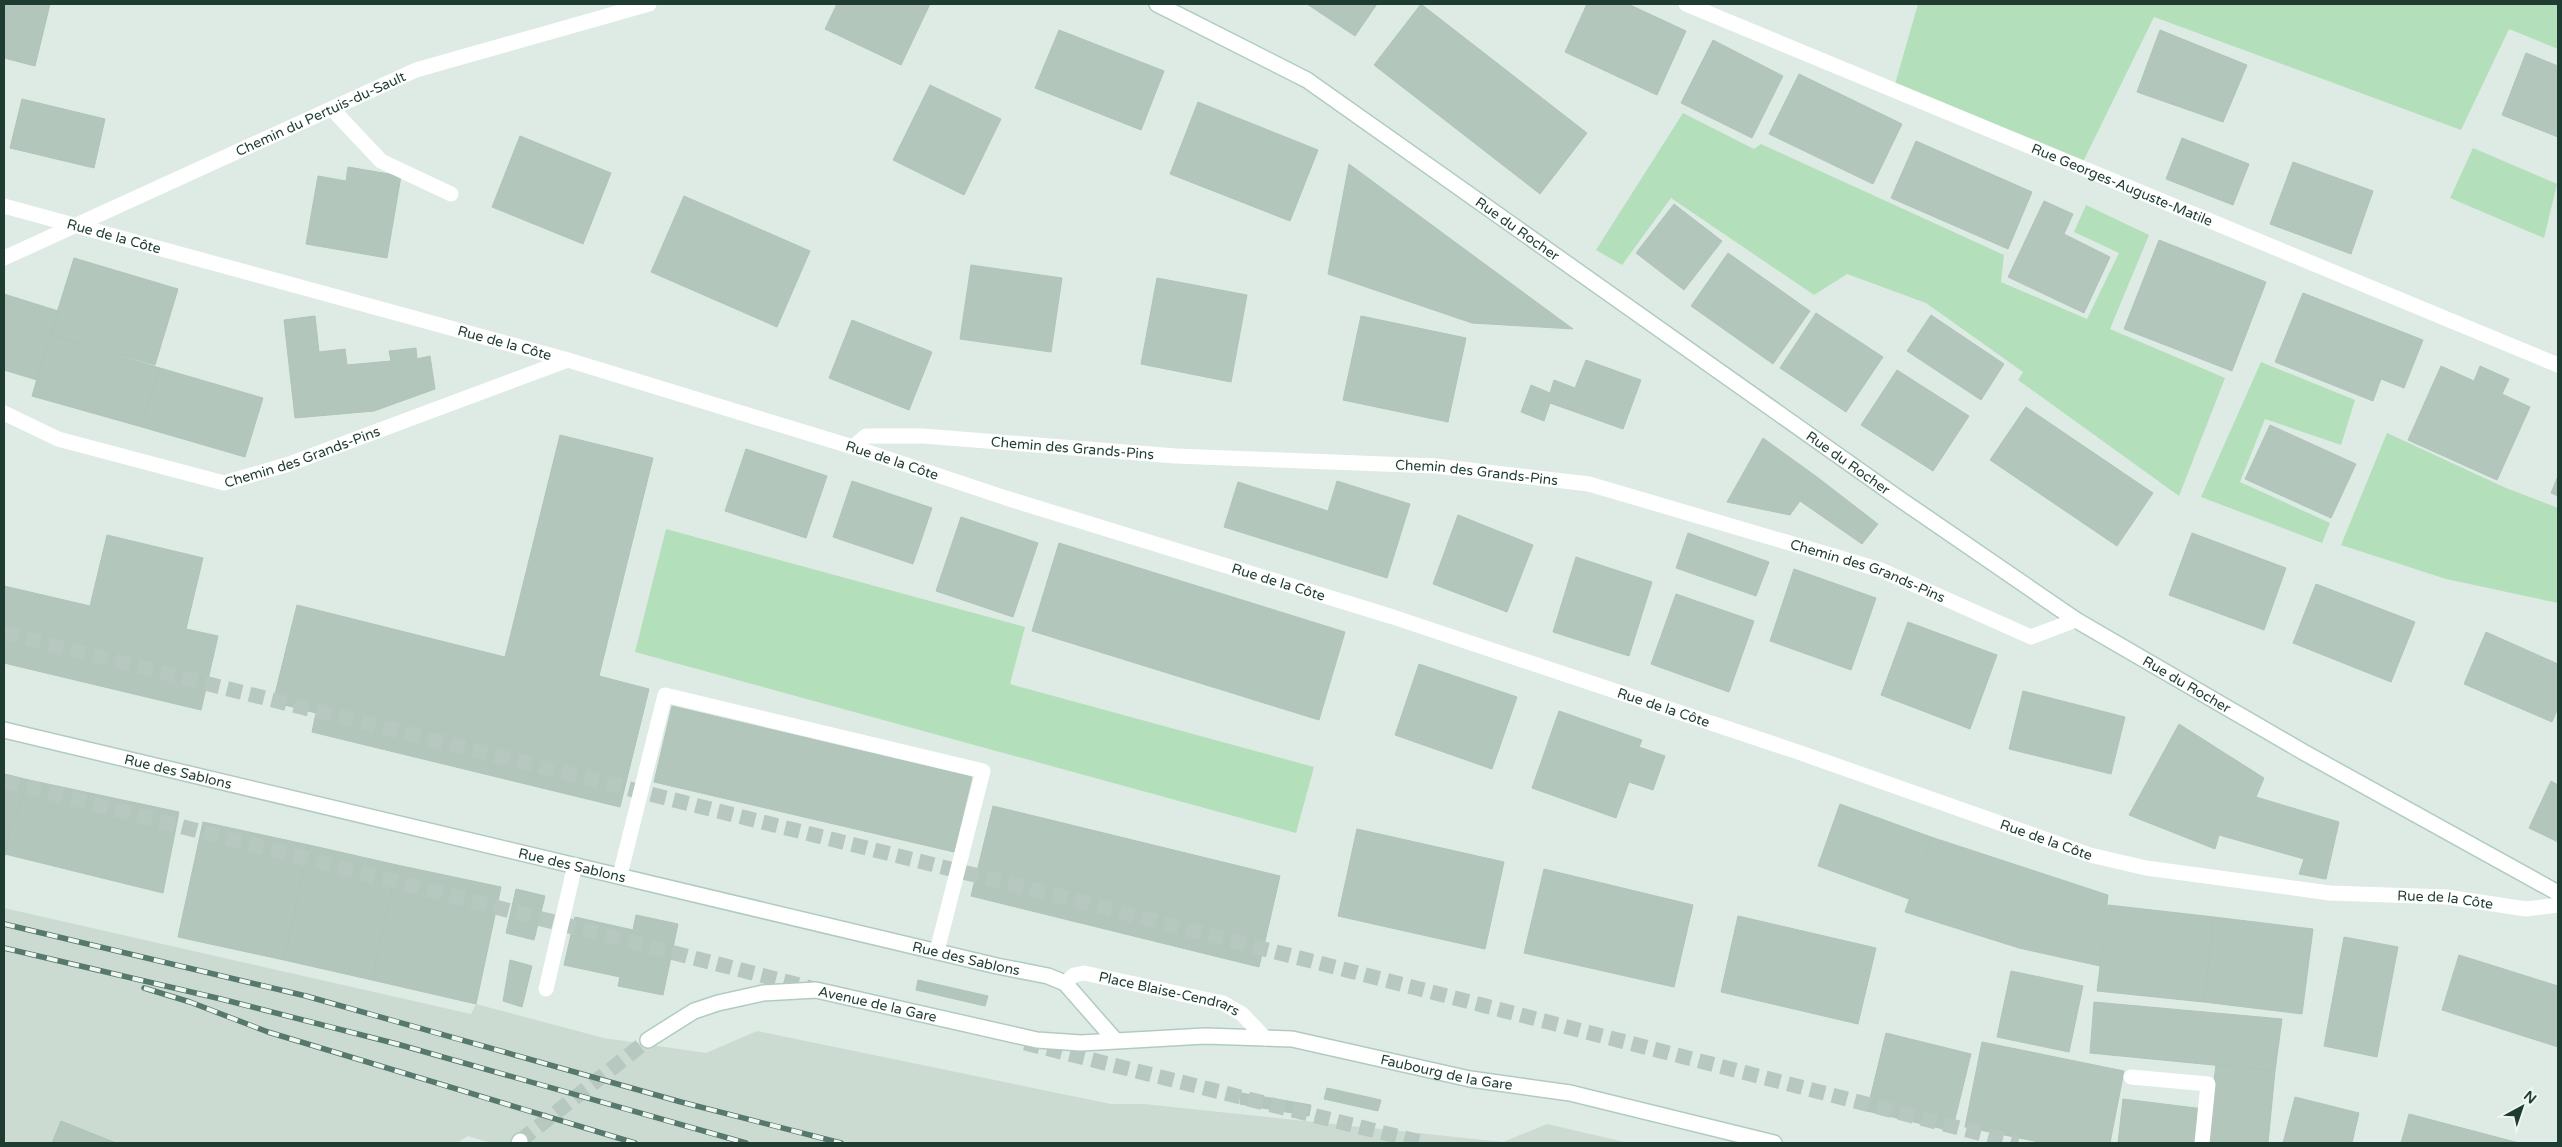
<svg xmlns="http://www.w3.org/2000/svg" width="2562" height="1147" viewBox="0 0 2562 1147" font-family="'Varela Round',sans-serif">
	<style>
		.built { fill: #cbdbd2 }
		.green { fill: #b4dfbb }
		.building { fill: #b2c6bc; stroke: #afc5ba }
		.lines { fill: none; stroke-linecap: round; stroke-linejoin: round }
		.secondary-tunnel { stroke: #b7c8c0; stroke-width: 15; stroke-dasharray: 15 8; stroke-linecap: butt }
		.highway-tunnel { stroke: #b7c8c0; stroke-width: 15; stroke-dasharray: 15 8; stroke-linecap: butt }
		.secondary-casing { stroke: #b0ccbf; stroke-width: 18 }
		.lane { stroke: #fff; stroke-width: 15 }
		.street { stroke: #fff; stroke-width: 15 }
		.secondary { stroke: #fff; stroke-width: 15 }
		.rail-casing { stroke: #57786c; stroke-width: 5.5 }
		.rail { stroke: #eef7f2; stroke-width: 4; stroke-dasharray: 11; stroke-linecap: butt }
		.labels { text-anchor: middle; stroke-width: 4; stroke-linejoin: round; paint-order: stroke }
		.street-label { font-size: 14px; fill: #1e3c31; stroke: #eef7f2 }
	</style>
	<rect width="100%" height="100%" fill="#ddebe4"/>
	<path class="built" d="M4 908 471 1014 476 1004 604 1038 706 1053 757 1031 1111 1104H1144L1503 1142 1547 1124 1629 1143H491L468 1136 457 1143H9L4 1140Z"/>
	<g class="green">
		<path d="M1918 4H2558V49L2509 29 2461 130 2154 17 2080 168 1893 91Z"/>
		<path d="M1683 113 1754 149 1761 144 2004 255 2001 282 2087 319 2119 253 2074 232 2086 205 2149 235 2110 329 2225 378 2179 496 2018 380 2023 372 1926 303 1847 274 1814 295 1671 198 1622 265 1596 250Z"/>
		<path d="M2473 148 2557 184 2544 238 2450 198Z"/>
		<path d="M2261 362 2355 400 2341 445 2265 419 2240 482 2330 523 2322 543 2201 497Z"/>
		<path d="M2387 433 2506 488 2558 508V603L2446 579 2341 545Z"/>
		<path d="M666 529 1025 627 1010 684 1314 767 1296 833 635 652Z"/>
	</g>
	<g class="building">
		<path d="M4 4H50L35 66 4 58Z"/>
		<path d="M837 4H930L901 65 825 29Z"/>
		<path d="M1307 4H1377L1355 36Z"/>
		<path d="M1421 4 1587 133 1540 194 1374 65Z"/>
		<path d="M1587 4H1628L1686 31 1657 95 1565 52Z"/>
		<path d="M1059 30 1164 71 1141 130 1035 88Z"/>
		<path d="M2160 30 2247 65 2223 122 2137 92Z"/>
		<path d="M1713 40 1783 76 1752 138 1681 103Z"/>
		<path d="M2526 53 2558 66V137L2502 115Z"/>
		<path d="M1799 74 1902 124 1873 184 1769 134Z"/>
		<path d="M930 85 1001 119 964 195 893 160Z"/>
		<path d="M22 99 105 119 94 168 10 148Z"/>
		<path d="M1198 102 1318 150 1290 221 1170 174Z"/>
		<path d="M520 136 611 173 583 244 492 207Z"/>
		<path d="M2182 138 2249 164 2233 205 2166 179Z"/>
		<path d="M1916 141 2032 192 2008 249 1891 198Z"/>
		<path d="M2293 162 2373 191 2351 254 2270 224Z"/>
		<path d="M1349 164 1573 329 1472 323 1328 274Z"/>
		<path d="M348 167 401 176 387 258 306 244 318 176 346 181Z"/>
		<path d="M684 196 810 251 777 327 651 272Z"/>
		<path d="M2044 201 2073 214 2064 234 2110 257 2084 313 2008 277Z"/>
		<path d="M1674 204 1722 241 1684 290 1636 253Z"/>
		<path d="M2159 240 2266 282 2232 371 2124 329Z"/>
		<path d="M1728 253 1810 311 1773 364 1691 306Z"/>
		<path d="M74 258 178 289 155 365 50 335Z"/>
		<path d="M971 265 1062 278 1051 352 960 339Z"/>
		<path d="M1157 278 1247 295 1231 382 1141 364Z"/>
		<path d="M2303 293 2423 340 2404 388 2381 379 2373 401 2275 362Z"/>
		<path d="M4 294 58 311 37 380 4 370Z"/>
		<path d="M1816 313 1883 357 1846 412 1780 368Z"/>
		<path d="M1931 315 2004 364 1981 400 1907 351Z"/>
		<path d="M315 316 319 352 345 349 347 365 391 361 389 351 416 348 417 359 430 356 435 389 374 411 295 418 284 320Z"/>
		<path d="M1361 316 1466 338 1448 422 1343 400Z"/>
		<path d="M852 320 932 352 909 410 829 378Z"/>
		<path d="M50 335 160 368 142 427 32 396Z"/>
		<path d="M1586 360 1641 380 1623 429 1550 403 1544 421 1521 412 1531 385 1550 393 1554 380 1575 388Z"/>
		<path d="M2441 366 2474 381 2480 366 2509 379 2502 394 2530 407 2497 480 2408 440Z"/>
		<path d="M160 368 263 398 245 457 142 427Z"/>
		<path d="M1897 370 1969 416 1933 471 1861 425Z"/>
		<path d="M2026 407 2153 493 2117 546 1990 460Z"/>
		<path d="M2270 425 2356 464 2331 518 2245 479Z"/>
		<path d="M560 435 653 458 599 676 649 689 620 807 312 732 316 713 273 702 297 605 505 657Z"/>
		<path d="M1763 438 1817 477 1790 515 1727 502Z"/>
		<path d="M746 449 827 476 806 538 725 511Z"/>
		<path d="M2558 476V496L2551 493Z"/>
		<path d="M1817 477 1878 524 1862 544 1800 501Z"/>
		<path d="M852 481 932 508 913 564 833 537Z"/>
		<path d="M1337 481 1410 504 1387 578 1224 527 1238 482 1328 511Z"/>
		<path d="M1458 515 1533 545 1507 612 1433 584Z"/>
		<path d="M961 517 1038 543 1013 617 936 591Z"/>
		<path d="M1688 533 1769 562 1756 596 1676 568Z"/>
		<path d="M2192 533 2286 568 2264 630 2169 595Z"/>
		<path d="M107 535 203 558 186 629 218 636 201 710 4 663V586L90 606Z"/>
		<path d="M1059 543 1345 632 1319 720 1032 631Z"/>
		<path d="M1576 557 1652 582 1629 656 1553 632Z"/>
		<path d="M1794 569 1876 598 1851 670 1770 641Z"/>
		<path d="M2316 584 2415 622 2391 682 2293 643Z"/>
		<path d="M1676 594 1754 621 1729 692 1651 664Z"/>
		<path d="M1908 622 1997 655 1970 729 1881 695Z"/>
		<path d="M2486 632 2558 664V708L2552 722 2464 684Z"/>
		<path d="M1419 664 1517 697 1492 769 1395 735Z"/>
		<path d="M2023 691 2125 717 2111 774 2009 749Z"/>
		<path d="M672 706 972 777 954 852 654 782Z"/>
		<path d="M1559 711 1642 740 1639 747 1665 756 1653 790 1629 782 1616 818 1532 788Z"/>
		<path d="M2179 724 2264 778 2256 797 2339 822 2326 879 2299 874 2304 859 2219 835 2215 849 2129 815Z"/>
		<path d="M4 774 29 780 9 832 4 831Z"/>
		<path d="M29 780 179 812 163 893 5 854 9 832Z"/>
		<path d="M2551 781 2558 785V842L2529 828Z"/>
		<path d="M1840 804 1931 837 1909 899 1818 866Z"/>
		<path d="M993 806 1280 876 1259 967 971 896Z"/>
		<path d="M203 822 309 845 284 960 178 937Z"/>
		<path d="M1357 829 1504 862 1485 949 1338 916Z"/>
		<path d="M4 831 9 832 4 860Z"/>
		<path d="M1931 837 2108 895 2100 966 2019 948 1905 912Z"/>
		<path d="M309 845 397 865 372 980 284 960Z"/>
		<path d="M397 865 501 887 476 1004 372 980Z"/>
		<path d="M1544 869 1693 905 1674 987 1524 953Z"/>
		<path d="M516 889 545 896 534 940 506 933Z"/>
		<path d="M2108 905 2214 917 2204 1002 2097 991Z"/>
		<path d="M636 915 678 924 663 995 618 986 620 977 564 965 575 917 633 930Z"/>
		<path d="M1738 916 1876 948 1858 1024 1721 992Z"/>
		<path d="M2214 917 2313 929 2302 1014 2204 1002Z"/>
		<path d="M2344 937 2398 947 2377 1057 2324 1046Z"/>
		<path d="M2459 955 2558 986V1047L2442 1010Z"/>
		<path d="M510 960 532 966 522 1007 503 1001Z"/>
		<path d="M2011 971 2083 986 2069 1052 1997 1037Z"/>
		<path d="M918 980 988 996 985 1006 916 990Z"/>
		<path d="M2094 1002 2282 1019 2275 1071 2090 1053Z"/>
		<path d="M1886 1033 1971 1054 1952 1131 1867 1111Z"/>
		<path d="M1982 1042 2124 1071 2110 1143H2044L1965 1127Z"/>
		<path d="M2216 1064 2275 1071 2268 1143H2207Z"/>
		<path d="M1327 1088 1381 1100 1378 1111 1324 1099Z"/>
		<path d="M1241 1093 1311 1105 1309 1116 1240 1104Z"/>
		<path d="M2295 1097 2359 1113 2352 1143H2283Z"/>
		<path d="M2123 1099 2204 1109 2200 1143H2118Z"/>
		<path d="M2409 1114 2519 1143H2401Z"/>
		<path d="M61 1121 116 1143H52Z"/>
	</g>
	<g class="lines">
		<path class="secondary-tunnel" d="M520 1141 648 1040"/>
		<g class="highway-tunnel">
			<path d="M4 633 1043 892 2018 1143"/>
			<path d="M4 781 811 988"/>
			<path d="M1025 1043 1424 1143"/>
		</g>
		<g class="secondary-casing">
			<g id="secondary">
				<path id="s7" d="M1157 4 1307 80 1904 502 2076 620 2305 753 2558 893"/>
				<path id="s8" d="M4 730 997 966 1048 976 1065 983 1115 1040"/>
				<path id="s9" d="M648 1040 694 1011 718 1003 763 993 816 990 1037 1040 1081 1043 1205 1036 1292 1039 1470 1079 1570 1093 1774 1143"/>
				<path d="M519 1143 520 1141"/>
			</g>
		</g>
		<g class="lane">
			<path d="M333 110 381 161 451 194"/>
			<path d="M620 875 665 695 983 771 937 951"/>
			<path id="s1" d="M1065 983 1074 975 1084 973 1223 1003 1242 1014 1265 1038"/>
			<path d="M546 989 575 865"/>
			<path d="M2131 1077 2208 1084 2202 1143"/>
		</g>
		<g class="street">
			<path id="s2" d="M1686 4 2558 365"/>
			<path id="s3" d="M4 206 568 360 853 447 1006 498 1393 617 1798 752 2090 855 2146 868 2330 893 2447 897 2526 909 2558 905"/>
			<path id="s4" d="M4 258 416 70 649 4"/>
			<path id="s5" d="M4 413 58 439 224 483 289 464 568 360"/>
			<path id="s6" d="M853 447 866 436H923L1176 456 1435 466 1589 484 1881 570 2031 637 2076 620"/>
		</g>
		<use href="#secondary" class="secondary"/>
		<g class="rail-casing">
			<g id="rail">
				<path d="M4 924 306 996 681 1102 841 1143"/>
				<path d="M4 948 221 999 397 1044 746 1143"/>
				<path d="M144 988 190 1002 268 1032 635 1143"/>
			</g>
		</g>
		<use href="#rail" class="rail"/>
	</g>
	<g class="labels">
		<g class="street-label">
			<text dy="5" stroke="none"><textPath href="#s4" startOffset="348">Chemin du Pertuis-du-Sault</textPath></text>
			<text dy="5" stroke="none"><textPath href="#s2" startOffset="472">Rue Georges-Auguste-Matile</textPath></text>
			<text dy="5" stroke="none"><textPath href="#s7" startOffset="426">Rue du Rocher</textPath></text>
			<text dy="5" stroke="none"><textPath href="#s3" startOffset="114">Rue de la Côte</textPath></text>
			<text dy="5" stroke="none"><textPath href="#s3" startOffset="519">Rue de la Côte</textPath></text>
			<text dy="5" stroke="none"><textPath href="#s6" startOffset="224">Chemin des Grands-Pins</textPath></text>
			<text dy="5" stroke="none"><textPath href="#s5" startOffset="314">Chemin des Grands-Pins</textPath></text>
			<text dy="5" stroke="none"><textPath href="#s3" startOffset="924">Rue de la Côte</textPath></text>
			<text dy="5" stroke="none"><textPath href="#s7" startOffset="831">Rue du Rocher</textPath></text>
			<text dy="5" stroke="none"><textPath href="#s6" startOffset="629">Chemin des Grands-Pins</textPath></text>
			<text dy="5" stroke="none"><textPath href="#s6" startOffset="1034">Chemin des Grands-Pins</textPath></text>
			<text dy="5" stroke="none"><textPath href="#s3" startOffset="1329">Rue de la Côte</textPath></text>
			<text dy="5" stroke="none"><textPath href="#s7" startOffset="1236">Rue du Rocher</textPath></text>
			<text dy="5" stroke="none"><textPath href="#s3" startOffset="1734">Rue de la Côte</textPath></text>
			<text dy="5" stroke="none"><textPath href="#s8" startOffset="179">Rue des Sablons</textPath></text>
			<text dy="5" stroke="none"><textPath href="#s3" startOffset="2139">Rue de la Côte</textPath></text>
			<text dy="5" stroke="none"><textPath href="#s8" startOffset="584">Rue des Sablons</textPath></text>
			<text dy="5" stroke="none"><textPath href="#s3" startOffset="2544">Rue de la Côte</textPath></text>
			<text dy="5" stroke="none"><textPath href="#s8" startOffset="989">Rue des Sablons</textPath></text>
			<text dy="5" stroke="none"><textPath href="#s1" startOffset="110">Place Blaise-Cendrars</textPath></text>
			<text dy="5" stroke="none"><textPath href="#s9" startOffset="242">Avenue de la Gare</textPath></text>
			<text dy="5" stroke="none"><textPath href="#s9" startOffset="819">Faubourg de la Gare</textPath></text>
		</g>
	</g>
	<rect width="2562" height="1147" fill="none" stroke="#1e3c31" stroke-width="10"/>
	<g transform="translate(2522 1107) rotate(40)" stroke="#eef7f2" stroke-width="4" paint-order="stroke">
	<path d="M0-4L9 19L0 12L-9 19Z" fill="#1e3c31"/>
	<text y="-8" font-size="14" font-weight="bold" text-anchor="middle" fill="#1e3c31">N</text>
	</g>
</svg>
